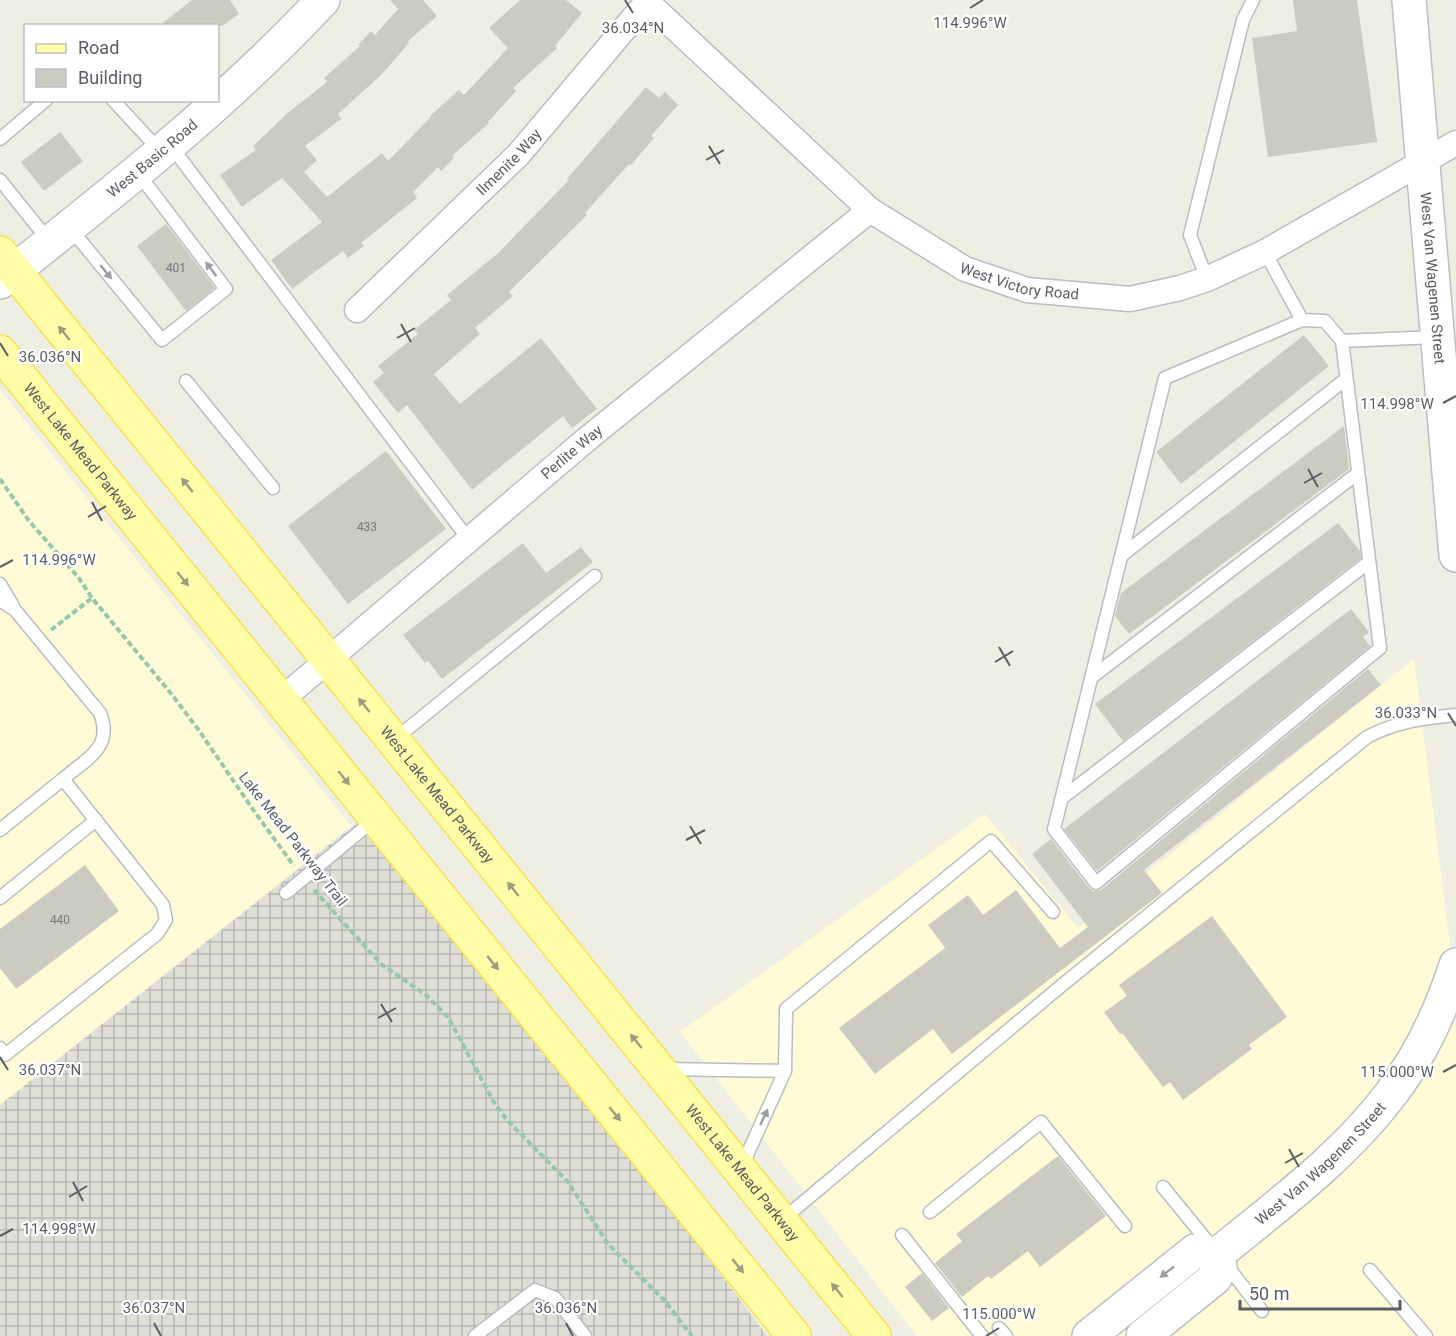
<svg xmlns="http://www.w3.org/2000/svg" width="1456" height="1336" viewBox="0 0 1456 1336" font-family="Roboto,sans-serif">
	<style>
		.commercial { fill: #fffbd7 }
		.industrial { fill: url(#industrial-grid) }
		.building { fill: #cccbc2 }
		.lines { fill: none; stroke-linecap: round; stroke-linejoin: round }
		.lane-casing { stroke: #babcc2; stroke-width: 15 }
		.street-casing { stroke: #babcc2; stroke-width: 27 }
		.secondary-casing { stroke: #bbbec5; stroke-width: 36 }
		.primary-casing { stroke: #f9e151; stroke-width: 36 }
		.path { stroke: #96c9ab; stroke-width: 4; stroke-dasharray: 6 3; stroke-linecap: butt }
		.lane { stroke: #fff; stroke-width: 12 }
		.street { stroke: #fff; stroke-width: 24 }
		.secondary { stroke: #fff; stroke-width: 33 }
		.primary { stroke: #fffda7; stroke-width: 33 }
		.oneway { fill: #9d9ea2 }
		.oneway2 { fill: #9d9e7f }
		.ticks { fill: none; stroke: #5b5e64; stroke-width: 2 }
		.labels { text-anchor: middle; stroke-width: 4.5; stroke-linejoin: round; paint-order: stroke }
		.number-label { font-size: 12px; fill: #77797c }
		.street-label { font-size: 15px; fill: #5b5e64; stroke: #fff }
		.ticks-label { font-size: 15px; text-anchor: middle; fill: #5b5e64; stroke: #fff; stroke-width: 4.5; stroke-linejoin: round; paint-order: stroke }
	</style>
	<defs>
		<pattern id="industrial-grid" width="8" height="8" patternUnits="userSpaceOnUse" patternTransform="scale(1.5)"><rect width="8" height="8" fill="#dfdfd7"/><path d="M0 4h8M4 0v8" fill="none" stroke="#b8b8b2"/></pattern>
	</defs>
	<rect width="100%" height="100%" fill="#efeee3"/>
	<g class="commercial">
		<path d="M0 390 351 826 0 1105Z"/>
		<path d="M1414 659 1456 991V1336H917L680 1032 985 814 1078 928Z"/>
	</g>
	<path class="industrial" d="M371 812 767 1336H0V1105Z"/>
	<g class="building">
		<path d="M192 0H230L239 14 222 26H159Z"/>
		<path d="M390 0H423L437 16 408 41 409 43 382 74 338 114 341 119 305 146 317 160 304 172 327 197 382 153 388 161 431 117 430 116 459 90 464 95 508 48 489 28 520 0H566L582 13 555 46 557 48 513 88 516 91 488 122 489 123 452 156 454 158 441 171 438 167 413 192 417 198 361 243 364 246 348 258 343 251 292 289 271 260 322 222 282 178 242 207 220 175 256 150 253 146 290 111 327 82 324 78 360 46 358 45 371 31 375 35 398 9Z"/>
		<path d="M1293 0H1357L1377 142 1268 157 1252 38 1297 31Z"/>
		<path d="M646 87 659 98 665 92 678 105 651 136 654 138 631 165 629 164 585 213 587 215 509 292 513 296 475 328 480 334 434 374 460 404 541 338 597 409 572 428 563 416 472 490 407 405 398 413 373 382 384 373 378 366 418 334 414 330 451 300 447 295 497 254 569 180 567 179Z"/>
		<path d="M60 132 83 161 44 191 21 162Z"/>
		<path d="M166 224 215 288 186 311 137 246Z"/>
		<path d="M1304 335 1329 366 1181 484 1156 452Z"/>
		<path d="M1344 426 1349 469 1129 634 1115 616 1121 593Z"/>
		<path d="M386 451 446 529 348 604 288 526Z"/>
		<path d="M1338 523 1360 551 1361 558 1123 741 1095 704Z"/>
		<path d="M523 543 546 573 581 547 593 562 442 679 428 661 425 663 403 635Z"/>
		<path d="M1351 609 1369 632 1363 637 1370 646 1097 871 1064 829Z"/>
		<path d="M1368 669 1381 685 1144 870 1162 893 952 1054 933 1029 875 1074 839 1028 945 948 928 925 968 895 983 915 1016 890 1060 948 1088 927 1032 854 1051 839 1089 888 1094 891 1101 890Z"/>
		<path d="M85 865 119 911 16 989 0 968V929Z"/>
		<path d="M1212 916 1287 1017 1249 1045 1252 1049 1183 1100 1170 1082 1163 1087 1122 1033 1120 1034 1104 1012 1127 996 1119 985Z"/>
		<path d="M1058 1156 1106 1216 1040 1267 1028 1251 991 1279 988 1276 962 1297 935 1263 962 1241 956 1234Z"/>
		<path d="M922 1273 949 1308 932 1321 905 1287Z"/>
	</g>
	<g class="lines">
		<g class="lane-casing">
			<g id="lane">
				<path d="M113 100 161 152"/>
				<path d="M0 139 46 100"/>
				<path d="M171 146 469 540"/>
				<path d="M0 180 49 241"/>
				<path d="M70 228 162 340 226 289 138 173"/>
				<path d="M1265 252 1302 320 1325 321 1342 341 1380 648 1096 883 1054 829 1165 378 1302 320"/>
				<path d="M1207 279 1190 235 1243 20 1253 0"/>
				<path d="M1342 341 1436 337"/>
				<path d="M186 381 273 488"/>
				<path d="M1121 556 1346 379"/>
				<path d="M0 584 13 606"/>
				<path d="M0 602H3L15 610 100 713C114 748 86 759 63 779"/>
				<path d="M1092 677 1358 473"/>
				<path d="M394 740 595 576"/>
				<path d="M1062 798 1369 562"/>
				<path d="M0 830 63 779 163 905 166 920 157 934 5 1055 0 1048"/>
				<path d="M286 893 375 819"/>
				<path d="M0 898 96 820"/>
				<path d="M665 1069 785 1071 742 1166"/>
				<path d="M785 1071 786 1009 991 841 1053 912"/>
				<path d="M1163 1187 1212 1247"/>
				<path d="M930 1212 1041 1122 1125 1226"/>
				<path d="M782 1220 1061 986 1367 737C1395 722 1424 718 1456 715"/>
				<path d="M902 1235 982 1336"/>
				<path d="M1225 1263 1262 1311"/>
				<path d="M1370 1270 1426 1336"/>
				<path d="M999 1328 1006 1336"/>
				<path d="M475 1336 535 1290 555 1298 585 1336"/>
			</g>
		</g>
		<g class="street-casing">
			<g id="street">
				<path id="s1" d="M645 0 870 210 965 269 1027 290 1130 299 1180 288 1207 279 1265 252 1456 143"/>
				<path id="s2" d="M357 310 518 155 647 2"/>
				<path id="s3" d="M281 700 587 439 870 210"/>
			</g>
		</g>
		<g class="secondary-casing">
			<g id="secondary">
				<path id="s4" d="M1409 0 1456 555"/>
				<path id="s5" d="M0 282C112 193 225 105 323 0"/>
				<path id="s6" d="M1089 1336 1195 1251 1218 1254C1278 1205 1343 1157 1390 1095 1420 1057 1441 1011 1456 965"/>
				<path d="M1143 1336 1215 1278 1220 1268 1218 1254"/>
			</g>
		</g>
		<g class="primary-casing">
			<g id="primary">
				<path id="s7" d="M0 253 874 1336"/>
				<path id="s8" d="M0 352 794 1336"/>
			</g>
		</g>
		<g class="path">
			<path d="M0 479 29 521 78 577 92 598 169 691 198 729 254 811 294 866"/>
			<path d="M51 630 92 598"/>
			<path d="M314 890 381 964 426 995 448 1017 495 1104 506 1119 568 1182 608 1244 664 1300 692 1336"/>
		</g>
		<use href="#lane" class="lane"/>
		<use href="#street" class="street"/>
		<use href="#secondary" class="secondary"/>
		<use href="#primary" class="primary"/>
	</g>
	<defs><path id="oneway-solid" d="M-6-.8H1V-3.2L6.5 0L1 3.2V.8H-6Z" transform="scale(1.5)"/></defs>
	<g class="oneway">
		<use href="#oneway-solid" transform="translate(211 269) rotate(-127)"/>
		<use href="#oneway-solid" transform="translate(106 272) rotate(51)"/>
		<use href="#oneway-solid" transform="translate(764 1117) rotate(-65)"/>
		<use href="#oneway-solid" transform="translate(1167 1272) rotate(142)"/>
	</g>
	<g class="oneway2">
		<use href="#oneway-solid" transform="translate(64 333) rotate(-129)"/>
		<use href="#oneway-solid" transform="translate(187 485) rotate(-129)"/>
		<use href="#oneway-solid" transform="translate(183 579) rotate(51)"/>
		<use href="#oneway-solid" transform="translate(364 705) rotate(-129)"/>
		<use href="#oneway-solid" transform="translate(344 778) rotate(51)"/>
		<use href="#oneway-solid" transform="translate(513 889) rotate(-129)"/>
		<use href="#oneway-solid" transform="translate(493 963) rotate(51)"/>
		<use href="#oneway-solid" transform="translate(636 1041) rotate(-129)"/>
		<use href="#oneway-solid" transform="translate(615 1114) rotate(51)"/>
		<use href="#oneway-solid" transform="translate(738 1266) rotate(51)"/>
		<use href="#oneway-solid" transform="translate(837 1290) rotate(-129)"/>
	</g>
	<path class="ticks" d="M625 0 633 13M970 8 983 0M709 146 720 164M706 160 724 150M401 324 411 342M397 338 415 328M0 343 8 356M1443 403 1456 396M1308 469 1318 487M1304 483 1322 473M92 502 102 521M88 517 106 506M0 567 13 560M999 647 1010 666M995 662 1013 651M1448 713 1456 726M690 826 701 844M686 840 705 830M381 1004 392 1022M378 1018 396 1008M0 1057 8 1070M1443 1072 1456 1065M1289 1149 1299 1167M1285 1163 1303 1153M73 1182 83 1201M69 1197 87 1186M0 1236 13 1229M154 1323 161 1336M566 1323 573 1336M986 1336 999 1328"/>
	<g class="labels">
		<g class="number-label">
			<text x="176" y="272">401</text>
			<text x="367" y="531">433</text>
			<text x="60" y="924">440</text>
		</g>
		<g class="street-label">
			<text dy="5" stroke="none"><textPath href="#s5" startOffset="196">West Basic Road</textPath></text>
			<text dy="5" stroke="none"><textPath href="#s2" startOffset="212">Ilmenite Way</textPath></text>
			<text dy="5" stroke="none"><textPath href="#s4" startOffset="279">West Van Wagenen Street</textPath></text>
			<text dy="5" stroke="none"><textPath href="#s1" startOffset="476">West Victory Road</textPath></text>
			<text dy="5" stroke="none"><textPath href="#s8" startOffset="128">West Lake Mead Parkway</textPath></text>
			<text dy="5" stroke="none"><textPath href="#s3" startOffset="382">Perlite Way</textPath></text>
			<text dy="5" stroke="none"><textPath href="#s7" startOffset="696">West Lake Mead Parkway</textPath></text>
			<text transform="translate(293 839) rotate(52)" y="5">Lake Mead Parkway Trail</text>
			<text dy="5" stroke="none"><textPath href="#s6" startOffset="296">West Van Wagenen Street</textPath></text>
			<text dy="5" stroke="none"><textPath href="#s7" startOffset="1182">West Lake Mead Parkway</textPath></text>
		</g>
	</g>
	<g class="ticks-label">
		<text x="970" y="28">114.996°W</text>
		<text x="633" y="33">36.034°N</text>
		<text x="50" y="362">36.036°N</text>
		<text x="1397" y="409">114.998°W</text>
		<text x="59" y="565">114.996°W</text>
		<text x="1406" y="718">36.033°N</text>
		<text x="50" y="1075">36.037°N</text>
		<text x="1397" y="1077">115.000°W</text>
		<text x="59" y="1234">114.998°W</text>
		<text x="154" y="1313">36.037°N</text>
		<text x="566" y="1313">36.036°N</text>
		<text x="999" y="1319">115.000°W</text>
	</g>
	<rect x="24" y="24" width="195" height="78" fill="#ffffff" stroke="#bdbfc1" stroke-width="1.5"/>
	<rect x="36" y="44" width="30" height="9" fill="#fffda7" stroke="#bdbfc1" stroke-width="1.5"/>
	<text x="78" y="54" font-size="18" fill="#5b5e64">Road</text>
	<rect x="36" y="69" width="30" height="18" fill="#cccbc2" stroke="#bdbfc1" stroke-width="1.5"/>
	<text x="78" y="84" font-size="18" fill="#5b5e64">Building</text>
	<path d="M1240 1300v9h160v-9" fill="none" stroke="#5b5e64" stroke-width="3"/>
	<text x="1249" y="1300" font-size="18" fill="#5b5e64" stroke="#ffffff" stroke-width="4.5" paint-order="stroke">50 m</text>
</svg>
